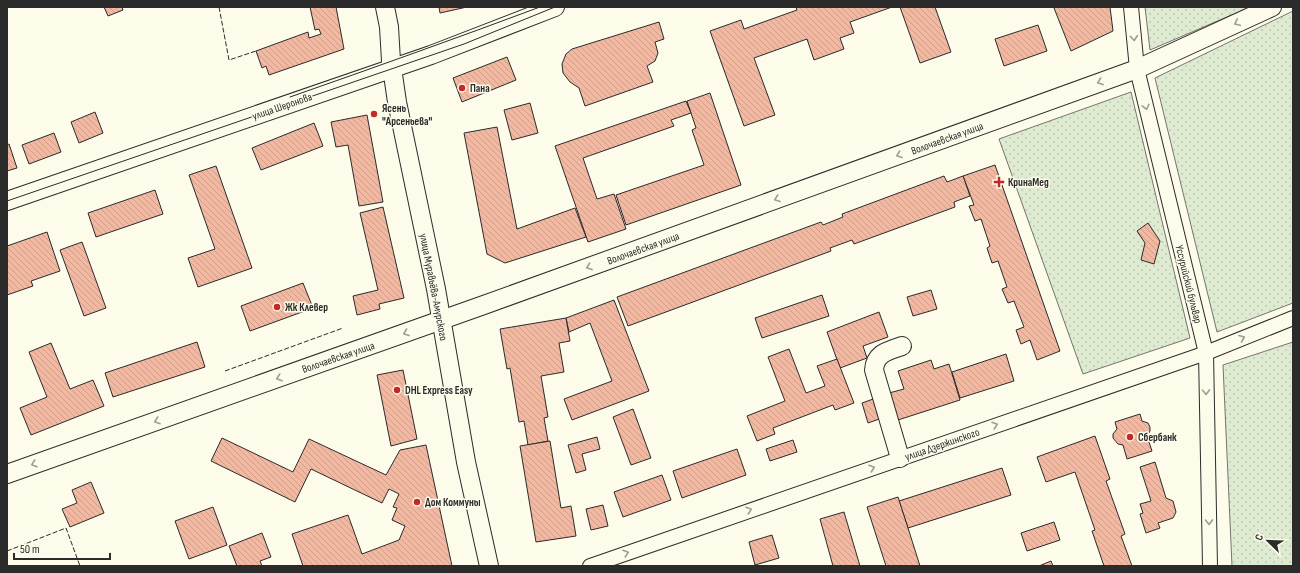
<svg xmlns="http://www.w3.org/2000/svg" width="1300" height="573" viewBox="0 0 1300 573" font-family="'Sofia Sans Condensed',sans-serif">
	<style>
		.park { fill: url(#park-dots); stroke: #74746e }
		.building { fill: url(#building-back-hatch); stroke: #2b2b2b }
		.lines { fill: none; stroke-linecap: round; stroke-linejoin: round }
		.minor-casing { stroke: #2b2b2b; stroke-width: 16 }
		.major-casing { stroke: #2b2b2b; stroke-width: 20 }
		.minor { stroke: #fdfbea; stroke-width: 14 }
		.major { stroke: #fdfbea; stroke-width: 18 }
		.tram { stroke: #2b2b2b; stroke-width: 1 }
		.fence { stroke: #2b2b2b; stroke-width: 1; stroke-dasharray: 5 2; stroke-linecap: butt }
		.oneway { stroke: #9e9d94 }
		.poi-dot { fill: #c62828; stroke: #fdfbea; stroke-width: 1.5 }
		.labels { text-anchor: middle; stroke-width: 3; stroke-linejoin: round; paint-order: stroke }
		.poi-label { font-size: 11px; font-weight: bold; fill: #2b2b2b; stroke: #fdfbea; text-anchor: start }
		.street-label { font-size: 11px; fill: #2b2b2b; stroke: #fdfbea }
	</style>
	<defs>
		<pattern id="park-dots" width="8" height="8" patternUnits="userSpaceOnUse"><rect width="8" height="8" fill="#deebd1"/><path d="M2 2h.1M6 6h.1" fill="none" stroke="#bfcab4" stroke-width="1.8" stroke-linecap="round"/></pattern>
		<pattern id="building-back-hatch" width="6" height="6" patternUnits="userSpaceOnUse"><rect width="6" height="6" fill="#f2b8a0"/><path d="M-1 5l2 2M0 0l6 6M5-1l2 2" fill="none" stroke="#d09e8a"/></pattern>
	</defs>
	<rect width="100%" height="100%" fill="#fdfbea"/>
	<g class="park">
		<path d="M1145 7H1250L1150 50Z"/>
		<path d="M1293 11V303L1217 332 1155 78Z"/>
		<path d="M1131 92 1190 338 1083 374 999 139Z"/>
		<path d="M1293 342V566H1232L1223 365Z"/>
	</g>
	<g class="building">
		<path d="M104 7H122L123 10 108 16Z"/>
		<path d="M310 7H336L344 49 269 75 266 66 262 68 256 51 308 32 309 38 321 34 319 29 315 30Z"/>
		<path d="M439 7H467L440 13Z"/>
		<path d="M796 7H892L850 22 854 33 840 38 844 49 814 60 807 39 754 58 775 115 744 126 710 31 741 20 744 29 797 10Z"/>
		<path d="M900 7H935L951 52 920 63Z"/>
		<path d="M1057 7H1110L1113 31 1071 51 1054 8Z"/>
		<path d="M659 22 664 39 655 42 658 53 655 61 647 66 653 82 585 106 579 88 570 82 563 73 562 64 566 54 572 49Z"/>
		<path d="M1038 25 1047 51 1004 66 995 39Z"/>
		<path d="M507 57 516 80 462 102 453 78Z"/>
		<path d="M710 93 741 185 626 225 616 195 704 165 692 130 696 128 687 101Z"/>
		<path d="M686 101 691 113 671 120 674 126 583 158 597 199 614 194 626 229 588 242 555 146Z"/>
		<path d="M530 103 538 133 512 140 504 110Z"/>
		<path d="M95 112 103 133 79 143 71 122Z"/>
		<path d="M367 115 383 202 359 206 348 145 336 147 331 122Z"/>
		<path d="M314 123 323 146 261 170 252 148Z"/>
		<path d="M497 127 517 229 575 208 586 237 505 263 487 254 464 133Z"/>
		<path d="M54 133 61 152 29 164 22 145Z"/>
		<path d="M9 144 17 168 7 171V145Z"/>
		<path d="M995 165 1060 351 1037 360 1030 340 1021 344 1016 330 1024 327 1014 301 1008 303 1002 289 1007 287 998 261 992 263 987 248 990 246 981 219 975 221 969 206 974 205 963 176Z"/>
		<path d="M216 166 252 268 198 287 188 258 215 249 189 175Z"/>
		<path d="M944 176 947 182 963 176 970 196 954 202 955 207 854 244 852 240 830 248 831 251 628 326 617 297 821 222 823 225 843 217 842 214Z"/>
		<path d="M155 190 163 214 96 237 88 213Z"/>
		<path d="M383 207 404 298 379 304 380 309 357 315 353 296 378 290 360 213Z"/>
		<path d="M1148 223 1160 241 1154 264 1141 260 1145 243 1137 231Z"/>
		<path d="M47 232 60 271 31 281 33 286 7 295V246Z"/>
		<path d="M82 242 106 308 84 316 60 250Z"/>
		<path d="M303 283 313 308 250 331 241 306Z"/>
		<path d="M931 290 937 309 913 316 907 297Z"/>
		<path d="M822 295 829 316 762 338 755 318Z"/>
		<path d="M614 300 649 391 572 420 564 399 612 381 590 323 569 332 566 318Z"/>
		<path d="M879 312 888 337 863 346 867 358 840 368 827 332Z"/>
		<path d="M566 318 570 341 559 343 564 372 541 376 548 417 544 418 548 441 528 445 524 421 519 422 510 368 507 369 500 329Z"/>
		<path d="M197 342 205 367 113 397 105 373Z"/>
		<path d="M51 343 70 389 93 380 104 406 31 435 20 408 47 397 29 352Z"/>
		<path d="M789 349 806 393 825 386 817 366 837 359 854 403 835 410 833 405 773 428 775 434 757 441 747 416 785 401 768 357Z"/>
		<path d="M1006 354 1014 381 960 398 952 372Z"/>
		<path d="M931 360 934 369 949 364 960 400 898 420 889 393 904 389 898 371Z"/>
		<path d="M403 370 417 439 391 446 377 375Z"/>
		<path d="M876 398 882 418 868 423 862 403Z"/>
		<path d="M633 409 651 458 631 465 613 417Z"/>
		<path d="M1140 414 1142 421 1148 423 1150 427V431L1147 436 1152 451 1127 459 1123 445 1118 444 1113 438V434L1117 429 1115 422Z"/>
		<path d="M1095 436 1110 479 1106 481 1125 534 1121 536 1132 566H1104L1092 531 1095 530 1075 472 1046 482 1037 457Z"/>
		<path d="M597 437 600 449 582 454 586 470 576 473 568 445Z"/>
		<path d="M222 438 293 472 309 439 386 475 400 450 426 445 452 566H303L292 534 348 515 362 554 399 540 405 526 392 520 397 508 393 507 399 494 389 489 382 503 311 469 295 502 211 461Z"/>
		<path d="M793 440 797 452 770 461 766 449Z"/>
		<path d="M550 441 561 508 571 506 576 536 536 542 520 446Z"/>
		<path d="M737 449 746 475 682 498 673 471Z"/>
		<path d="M1155 462 1166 498 1173 501 1176 512 1173 518 1158 523 1160 528 1146 533 1140 514 1143 513 1140 504 1151 501 1140 467Z"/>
		<path d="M1002 468 1011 495 908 528 899 501Z"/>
		<path d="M662 475 671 500 623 517 614 492Z"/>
		<path d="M91 482 104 513 70 527 62 509 77 503 72 490Z"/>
		<path d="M898 497 908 528 920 566H886L867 507Z"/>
		<path d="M603 505 608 526 591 530 586 509Z"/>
		<path d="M213 507 227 545 189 559 175 521Z"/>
		<path d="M844 512 860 566H833L820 519Z"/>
		<path d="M1054 522 1060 540 1027 551 1021 533Z"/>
		<path d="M262 533 271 557 260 561 262 566H237L229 546Z"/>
		<path d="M772 535 779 558 755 565 749 542Z"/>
		<path d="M1051 561 1053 566H1039Z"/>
	</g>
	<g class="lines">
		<g class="minor-casing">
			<g id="minor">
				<path d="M1131 7 1137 69 1206 353 1210 566"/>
				<path d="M590 566 1206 353 1293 318"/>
			</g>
		</g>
		<g class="major-casing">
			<g id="major">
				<path d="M385 7 389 27 391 61 397 102 436 289 466 462 489 566"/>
				<path d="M7 201 431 55 555 7"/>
				<path d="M900 458 874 370C875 353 888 351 902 346"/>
				<path d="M7 474 481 306 1137 69 1272 7"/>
			</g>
		</g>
		<use href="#minor" class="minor"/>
		<use href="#major" class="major"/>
		<g class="tram">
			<path d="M290 97C373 68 457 38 540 7"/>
			<path d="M7 201 464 44 555 7"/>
		</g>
		<g class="fence">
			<path d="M219 7 229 60 256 51"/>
			<path d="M225 371 343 328"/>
			<path d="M7 551 66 528 80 566"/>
		</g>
	</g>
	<defs><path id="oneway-chevron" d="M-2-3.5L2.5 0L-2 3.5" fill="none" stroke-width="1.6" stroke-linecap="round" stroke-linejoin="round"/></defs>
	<g class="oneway">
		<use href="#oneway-chevron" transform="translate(1237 23) rotate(155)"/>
		<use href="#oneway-chevron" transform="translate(1134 38) rotate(85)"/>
		<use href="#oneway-chevron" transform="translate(1100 82) rotate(160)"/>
		<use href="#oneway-chevron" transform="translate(1146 107) rotate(77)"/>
		<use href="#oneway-chevron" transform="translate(899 155) rotate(160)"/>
		<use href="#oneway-chevron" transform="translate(777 199) rotate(160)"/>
		<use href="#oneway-chevron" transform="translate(589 267) rotate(160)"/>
		<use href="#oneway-chevron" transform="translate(406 333) rotate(160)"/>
		<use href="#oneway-chevron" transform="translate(1242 338) rotate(-22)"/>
		<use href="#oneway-chevron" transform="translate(279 378) rotate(161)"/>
		<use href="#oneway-chevron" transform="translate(1206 392) rotate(89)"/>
		<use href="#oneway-chevron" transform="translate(157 421) rotate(161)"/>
		<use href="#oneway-chevron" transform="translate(995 425) rotate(-19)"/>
		<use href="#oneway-chevron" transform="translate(34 464) rotate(161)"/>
		<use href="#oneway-chevron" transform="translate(872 468) rotate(-19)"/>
		<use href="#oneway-chevron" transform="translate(749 510) rotate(-19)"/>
		<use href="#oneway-chevron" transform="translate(1209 522) rotate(89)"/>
		<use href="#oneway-chevron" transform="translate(626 553) rotate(-19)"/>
	</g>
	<g class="poi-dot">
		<circle cx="462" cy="88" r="4"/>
		<circle cx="374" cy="114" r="4"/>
		<path d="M997 176h4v4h4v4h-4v4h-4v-4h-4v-4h4z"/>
		<circle cx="277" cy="307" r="4"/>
		<circle cx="397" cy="390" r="4"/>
		<circle cx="1130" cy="437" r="4"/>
		<circle cx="417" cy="502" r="4"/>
	</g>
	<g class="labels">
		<g class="poi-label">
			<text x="470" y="92">Пана</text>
			<text x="382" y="112">Ясень<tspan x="382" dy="13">"Арсеньева"</tspan></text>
			<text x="1008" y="186">КринаМед</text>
			<text x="285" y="311">Жк Клевер</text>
			<text x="405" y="394">DHL Express Easy</text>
			<text x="1138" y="441">Сбербанк</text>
			<text x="425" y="506">Дом Коммуны</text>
		</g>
		<g class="street-label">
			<text transform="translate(282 106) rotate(-19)" y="4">улица Шеронова</text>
			<text transform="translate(947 138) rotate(-20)" y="4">Волочаевская улица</text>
			<text transform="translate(643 248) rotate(-20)" y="4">Волочаевская улица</text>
			<text transform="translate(1189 284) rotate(76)" y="4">Уссурийский бульвар</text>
			<text transform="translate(434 287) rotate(79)" y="4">улица Муравьёва-Амурского</text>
			<text transform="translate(338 357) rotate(-19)" y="4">Волочаевская улица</text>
			<text transform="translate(942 444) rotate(-19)" y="4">улица Дзержинского</text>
		</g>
	</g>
	<rect width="1300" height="573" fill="none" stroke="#2b2b2b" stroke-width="16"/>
	<g transform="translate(1268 541) rotate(293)" stroke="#fdfbea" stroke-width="3" paint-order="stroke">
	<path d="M0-3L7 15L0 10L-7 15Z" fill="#2b2b2b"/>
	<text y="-6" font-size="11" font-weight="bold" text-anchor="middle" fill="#2b2b2b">С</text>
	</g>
	<path d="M14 553v6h96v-6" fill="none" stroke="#2b2b2b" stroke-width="2"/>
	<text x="20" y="553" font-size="12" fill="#2b2b2b" stroke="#fdfbea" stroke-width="3" paint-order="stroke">50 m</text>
</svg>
